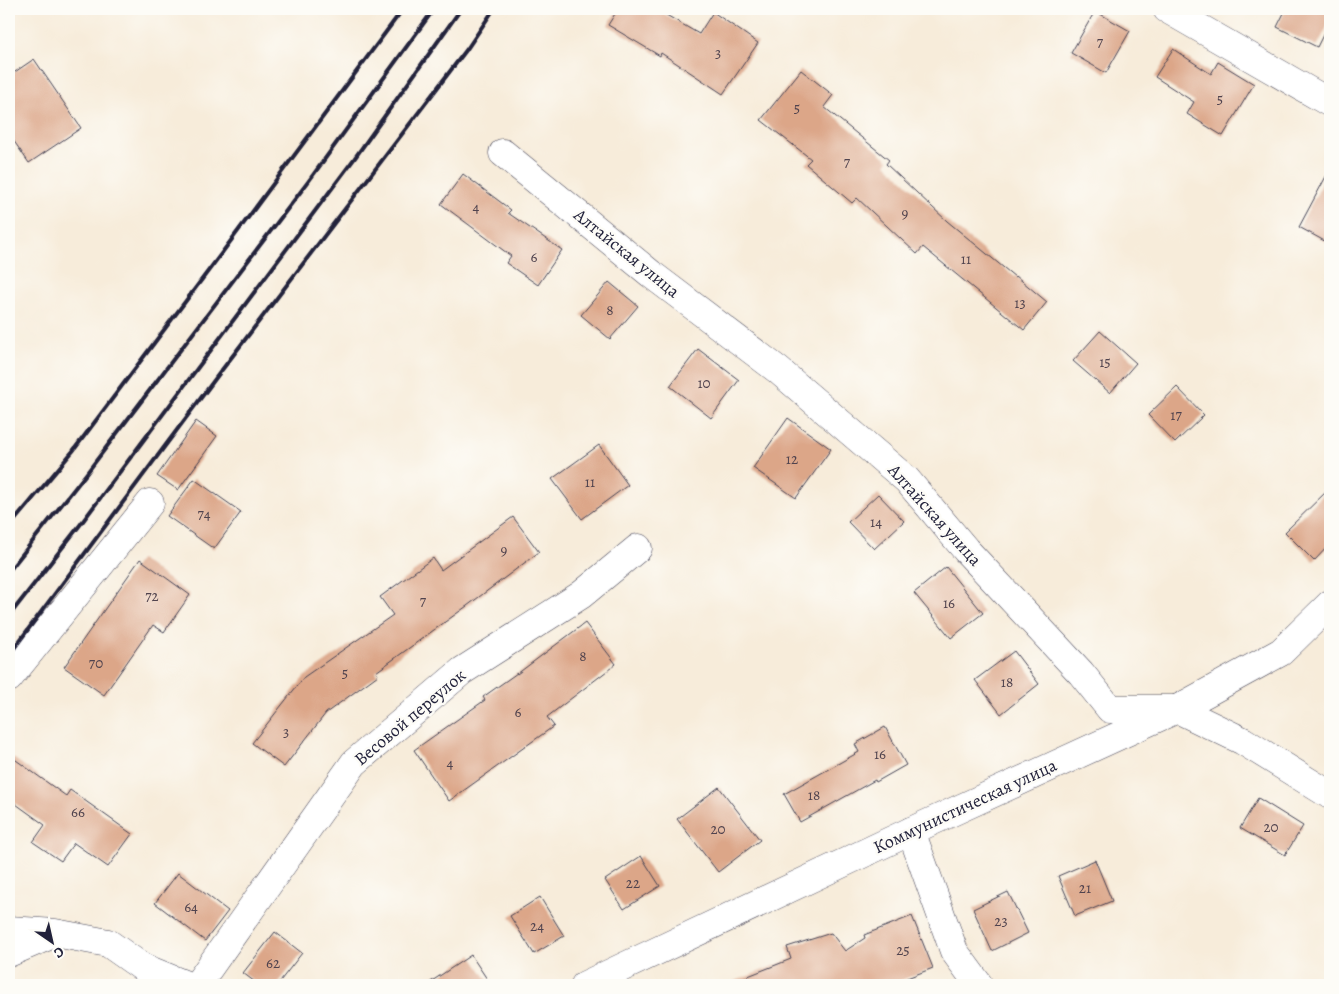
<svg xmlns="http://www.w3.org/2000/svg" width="1339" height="994" viewBox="0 0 1339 994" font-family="Alegreya,serif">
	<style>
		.building { fill: #dca688 }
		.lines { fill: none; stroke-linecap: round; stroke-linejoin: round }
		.minor-casing { stroke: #424053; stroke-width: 29 }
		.minor { stroke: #fff; stroke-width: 28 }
		.rail { stroke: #22223b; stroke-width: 4 }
		.labels { text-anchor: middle; stroke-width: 5; stroke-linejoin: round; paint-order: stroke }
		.number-label { font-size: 15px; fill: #50434e }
		.street-label { font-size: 18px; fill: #22223b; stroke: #fdfcf7 }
	</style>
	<rect width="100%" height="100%" fill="#fdfcf7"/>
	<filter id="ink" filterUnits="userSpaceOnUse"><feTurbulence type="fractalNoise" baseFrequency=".02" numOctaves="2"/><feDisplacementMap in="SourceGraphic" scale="10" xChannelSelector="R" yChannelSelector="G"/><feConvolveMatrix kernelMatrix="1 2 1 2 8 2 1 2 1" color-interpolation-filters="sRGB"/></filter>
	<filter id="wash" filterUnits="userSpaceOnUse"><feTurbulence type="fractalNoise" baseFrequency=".0096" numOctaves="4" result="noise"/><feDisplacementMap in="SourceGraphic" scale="20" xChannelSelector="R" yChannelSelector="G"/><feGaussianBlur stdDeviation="1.12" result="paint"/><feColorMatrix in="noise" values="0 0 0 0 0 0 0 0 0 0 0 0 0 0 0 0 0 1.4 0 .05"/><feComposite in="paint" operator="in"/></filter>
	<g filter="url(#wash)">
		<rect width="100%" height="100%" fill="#f7ecda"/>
		<g id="blocks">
			<g class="building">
				<path d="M618 9H656L699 34 713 12 758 43 723 94 661 53 660 56 608 25Z"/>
				<path d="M1286 9H1330V21L1317 47 1277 27Z"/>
				<path d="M1095 11 1130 31 1106 73 1071 53Z"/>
				<path d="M1173 49 1211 74 1218 62 1254 84 1223 136 1187 114 1194 102 1155 77Z"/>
				<path d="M34 59 81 128 29 163 9 134V76Z"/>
				<path d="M801 70 833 95 824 107 889 160 886 164 947 221 1015 277 1016 276 1047 302 1024 330 923 247 917 254 857 198 852 203 806 164 811 159 761 120Z"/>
				<path d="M1330 169V244L1299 227Z"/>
				<path d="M463 174 511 210 508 213 562 250 538 285 506 263 511 256 441 204Z"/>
				<path d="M609 282 638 306 610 339 581 315Z"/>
				<path d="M1100 331 1136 363 1110 393 1073 361Z"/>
				<path d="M698 349 739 380 711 418 670 386Z"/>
				<path d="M1177 387 1204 415 1175 443 1148 415Z"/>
				<path d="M788 418 831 449 796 498 753 468Z"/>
				<path d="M196 421 217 436 178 490 157 476Z"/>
				<path d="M599 445 628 485 582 519 552 479Z"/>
				<path d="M194 479 241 512 214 549 167 516Z"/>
				<path d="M1330 488V544L1314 561 1285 532Z"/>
				<path d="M878 494 904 521 874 549 848 522Z"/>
				<path d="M513 517 539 552 467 606 376 672 378 675 326 713 284 767 252 743 304 677 393 615 380 597 433 558 441 570Z"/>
				<path d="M140 559 190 595 164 632 153 625 104 695 64 667Z"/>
				<path d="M946 567 983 613 951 638 914 593Z"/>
				<path d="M585 623 616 664 547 717 554 726 449 801 414 750 485 700 483 697 517 673V674Z"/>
				<path d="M1014 651 1039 684 1001 714 975 680Z"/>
				<path d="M885 727 906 765 876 782 875 780 800 822 784 794 859 752 855 744Z"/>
				<path d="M9 755 66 796 70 790 132 834 108 867 74 843 61 861 33 842 45 825 9 799Z"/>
				<path d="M719 787 760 840 718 872 677 819Z"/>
				<path d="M1258 798 1303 826 1285 855 1240 828Z"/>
				<path d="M641 856 660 886 624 909 605 880Z"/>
				<path d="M1095 860 1112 901 1075 916 1058 876Z"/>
				<path d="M178 873 228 911 205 941 155 903Z"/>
				<path d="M1008 892 1028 933 992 951 973 909Z"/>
				<path d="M540 897 564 936 534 954 510 916Z"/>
				<path d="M912 916 933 968 889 985H728V984L791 959 787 947 831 933 845 951 865 938 864 935Z"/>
				<path d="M275 932 302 953 277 985H259L243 973Z"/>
				<path d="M471 955 491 985H426Z"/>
			</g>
		</g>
	</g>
	<g filter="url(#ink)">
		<use href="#blocks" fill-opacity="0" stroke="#424053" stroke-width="1"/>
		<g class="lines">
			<g class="minor-casing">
				<g id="minor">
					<path d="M1167 9 1330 103"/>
					<path d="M503 153 651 274 778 370 907 480 966 550 1081 673 1110 709H1177L1243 741 1330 795"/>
					<path d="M9 678 150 503"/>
					<path d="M911 831 954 951 979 985"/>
					<path d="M9 930 55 933 108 943 142 967 186 985"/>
					<path d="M9 953 51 935"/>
					<path d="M197 985 354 763 462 671 581 595 638 548"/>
					<path d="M585 985 911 831 1177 709 1281 652 1330 604"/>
				</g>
			</g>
			<use href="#minor" class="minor"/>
			<g class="rail">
				<path d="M9 527 73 451 221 254 403 9"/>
				<path d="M9 571 86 474 308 182 434 9"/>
				<path d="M9 616 80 525 354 159 461 9"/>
				<path d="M9 655 218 375 467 49 494 9"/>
			</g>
		</g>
	</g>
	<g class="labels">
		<g class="number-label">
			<text x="1100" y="47">7</text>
			<text x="718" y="58">3</text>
			<text x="1220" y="104">5</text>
			<text x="797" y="113">5</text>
			<text x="847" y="167">7</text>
			<text x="476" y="212">4</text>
			<text x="905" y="218">9</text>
			<text x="534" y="262">6</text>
			<text x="966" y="264">11</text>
			<text x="1020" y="308">13</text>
			<text x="610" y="315">8</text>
			<text x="1105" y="367">15</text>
			<text x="704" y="388">10</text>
			<text x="1176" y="420">17</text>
			<text x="792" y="464">12</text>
			<text x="590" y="487">11</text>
			<text x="204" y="519">74</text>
			<text x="876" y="527">14</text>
			<text x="504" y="555">9</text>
			<text x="152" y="601">72</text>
			<text x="423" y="606">7</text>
			<text x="949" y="608">16</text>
			<text x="583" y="661">8</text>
			<text x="96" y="668">70</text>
			<text x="345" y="678">5</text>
			<text x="1007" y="687">18</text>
			<text x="518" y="717">6</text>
			<text x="286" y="737">3</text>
			<text x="880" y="759">16</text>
			<text x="450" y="768">4</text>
			<text x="814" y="800">18</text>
			<text x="78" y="817">66</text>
			<text x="1271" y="832">20</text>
			<text x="718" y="834">20</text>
			<text x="633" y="888">22</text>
			<text x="1085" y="893">21</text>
			<text x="191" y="912">64</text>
			<text x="1001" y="926">23</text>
			<text x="537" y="931">24</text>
			<text x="903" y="955">25</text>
			<text x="273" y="968">62</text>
		</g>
		<g class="street-label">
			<text transform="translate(627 253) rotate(39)" y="6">Алтайская улица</text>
			<text transform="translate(935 515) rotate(48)" y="6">Алтайская улица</text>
			<text transform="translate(410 717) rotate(-40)" y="6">Весовой переулок</text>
			<text transform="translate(965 806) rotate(-25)" y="6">Коммунистическая улица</text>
		</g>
	</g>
	<rect width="1339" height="994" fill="none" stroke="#fdfcf7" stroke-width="30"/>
	<g transform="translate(52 942) rotate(146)" stroke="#fdfcf7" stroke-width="4" paint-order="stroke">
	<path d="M0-4L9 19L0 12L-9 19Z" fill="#22223b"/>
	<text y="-8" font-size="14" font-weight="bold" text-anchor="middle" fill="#22223b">С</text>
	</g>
</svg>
